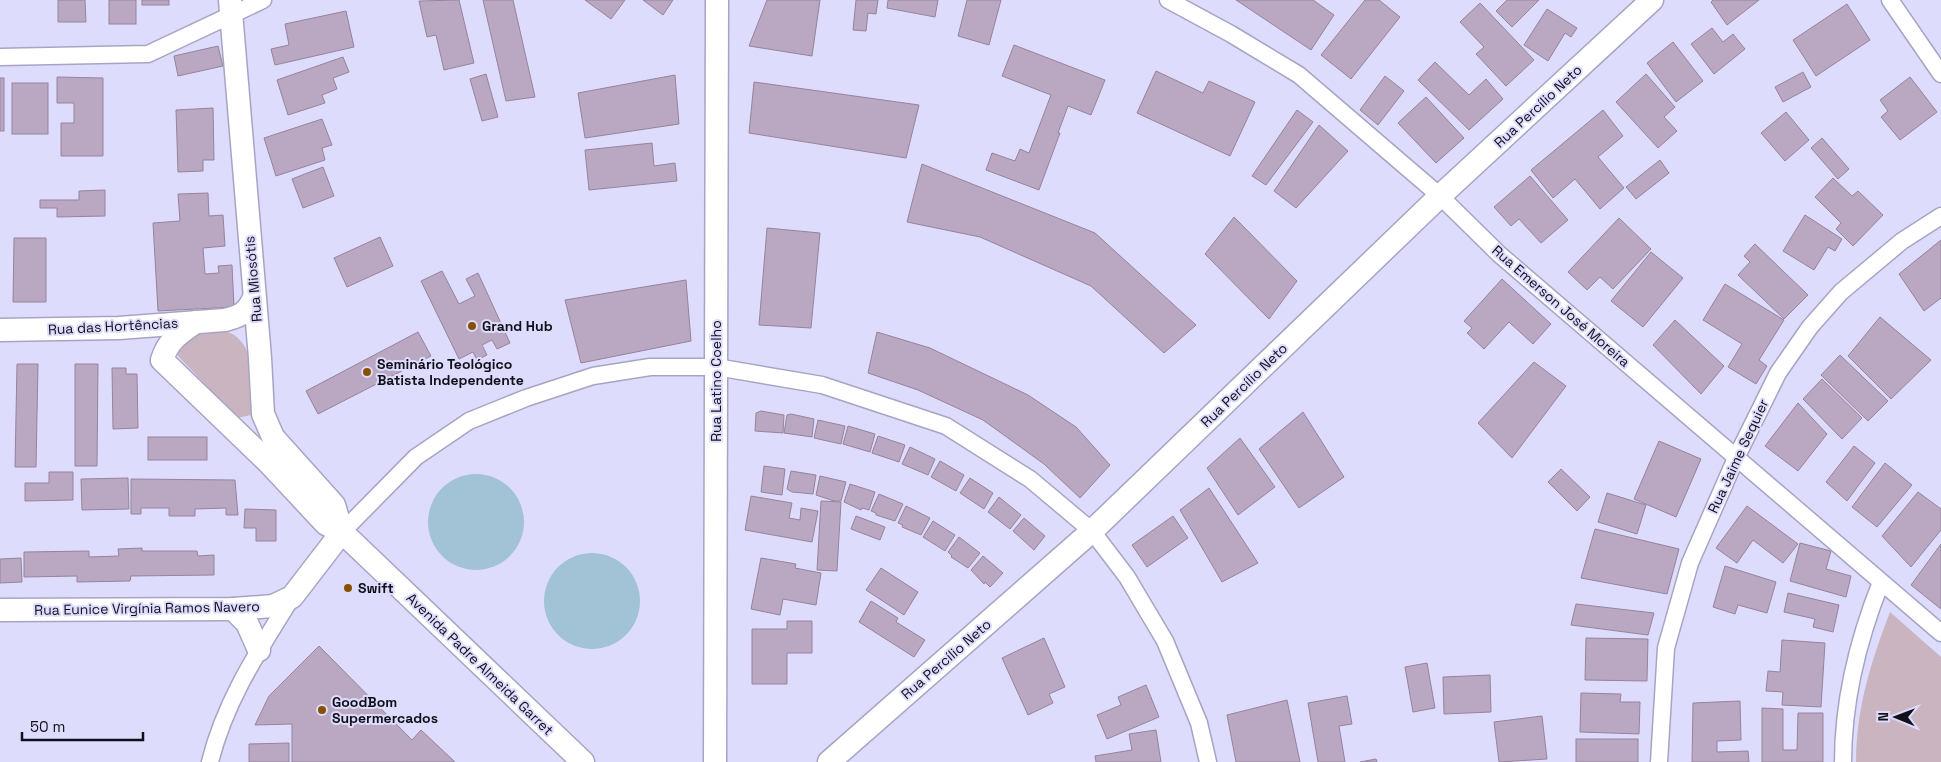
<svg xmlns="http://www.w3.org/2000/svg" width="1941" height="762" viewBox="0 0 1941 762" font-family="'Space Grotesk',sans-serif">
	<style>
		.green { fill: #cab4c0 }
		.water { fill: #a2c2d5 }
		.building { fill: #baa7c2; stroke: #96839d }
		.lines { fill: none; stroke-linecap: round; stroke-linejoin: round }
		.street-casing { stroke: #a7a4c3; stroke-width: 19 }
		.secondary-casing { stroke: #a7a4c3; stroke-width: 25 }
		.street { stroke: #fff; stroke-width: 16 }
		.secondary { stroke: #fff; stroke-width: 22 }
		.poi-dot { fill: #885100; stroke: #dedcfd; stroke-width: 2 }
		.labels { text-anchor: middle; stroke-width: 4; stroke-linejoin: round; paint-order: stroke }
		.street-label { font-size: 14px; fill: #11101a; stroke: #dedcfd }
		.poi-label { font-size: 14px; font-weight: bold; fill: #11101a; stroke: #dedcfd; text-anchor: start }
	</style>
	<rect width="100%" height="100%" fill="#dedcfd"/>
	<g class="green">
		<path d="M212 329C218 331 229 331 234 335 257 351 256 392 251 415L237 418 178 356 180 343 191 335Z"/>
		<path d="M1890 612 1941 657V762H1856C1856 708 1871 662 1890 612Z"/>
	</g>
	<g class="water">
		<circle cx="476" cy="522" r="48"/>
		<circle cx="592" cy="601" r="48"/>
	</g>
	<g class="building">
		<path d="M58 0H85L86 22H58Z"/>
		<rect x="109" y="0" width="27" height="24"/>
		<rect x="142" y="0" width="27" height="5"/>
		<path d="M459 0 474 63 444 70 436 35 427 37 419 1Z"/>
		<path d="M483 0H513L535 97 506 101Z"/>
		<path d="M585 0H625L611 19Z"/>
		<path d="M643 0H673L663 15Z"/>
		<path d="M767 0H820L812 56 749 46Z"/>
		<path d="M856 0H878L876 14 868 13 866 31 853 30Z"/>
		<path d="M888 0H938L935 17 887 8Z"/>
		<path d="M967 0H1001L989 45 958 36Z"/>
		<path d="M1236 0H1313L1334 15 1311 50Z"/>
		<path d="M1365 0H1379L1400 17 1351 79 1321 55Z"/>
		<path d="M1507 0H1506H1539L1512 27 1496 11Z"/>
		<path d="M1713 0H1759L1727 25 1711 2Z"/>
		<path d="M1480 3 1534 60 1506 86 1476 54 1484 47 1460 22Z"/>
		<path d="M1847 4 1870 40 1816 76 1793 40Z"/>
		<path d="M1547 9 1577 28 1571 37 1565 33 1548 61 1524 45Z"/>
		<path d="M346 11 354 47 275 65 271 49 289 45 285 24Z"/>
		<path d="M1712 28 1723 42 1733 34 1745 49 1714 74 1691 44Z"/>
		<path d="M1673 42 1703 81 1676 102 1647 63Z"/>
		<path d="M1014 45 1105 80 1091 115 1068 106 1058 133H1060L1039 190 986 170 992 153 1015 161 1020 149 1029 153 1051 95 1002 76Z"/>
		<path d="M218 46 223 66 178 76 174 56Z"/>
		<path d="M343 57 349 72 333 78 337 89 322 95 325 103 288 115 277 80Z"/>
		<path d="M1435 62 1469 95 1486 79 1503 99 1469 130 1418 80Z"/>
		<path d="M1156 71 1203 93 1209 81 1255 102 1230 156 1137 113Z"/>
		<path d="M1803 72 1811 87 1783 102 1775 87Z"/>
		<path d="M486 74 498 117 482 121 470 79Z"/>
		<path d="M1646 74 1675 107 1664 117 1677 131 1658 148 1616 102Z"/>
		<path d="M675 75 679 124 585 138 578 93Z"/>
		<path d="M1385 76 1404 91 1378 125 1360 110Z"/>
		<path d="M57 77 103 78V156H61V123H74V103H57Z"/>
		<path d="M1910 77 1937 112 1900 140 1881 117 1888 111 1880 100Z"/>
		<rect x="0" y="78" width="4" height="53"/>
		<path d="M754 82 919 105 906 158 749 133Z"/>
		<rect x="12" y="83" width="36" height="51"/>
		<path d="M1426 97 1464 138 1436 163 1398 123Z"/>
		<path d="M213 108 214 160H203V171L178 172 176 110Z"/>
		<path d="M1297 110 1313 122 1266 185 1252 176Z"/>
		<path d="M1603 110 1623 136 1598 157 1624 188 1600 209 1575 179 1553 198 1531 170Z"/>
		<path d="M1786 112 1809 140 1785 161 1761 133Z"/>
		<path d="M322 119 332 145 322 148 325 160 276 176 264 138Z"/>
		<path d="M1319 125 1348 151 1296 208 1274 191Z"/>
		<path d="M1822 138 1849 169 1838 179 1811 148Z"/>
		<path d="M652 143 654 166 675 163 677 181 589 190 585 150Z"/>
		<path d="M1660 160 1669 173 1636 199 1626 187Z"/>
		<path d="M922 164 1095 233 1196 325 1164 353 1091 286 980 237 907 222Z"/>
		<path d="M323 167 334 196 303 208 292 179Z"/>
		<path d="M1530 176 1568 220 1541 243 1519 219 1511 226 1494 207Z"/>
		<path d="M1833 178 1852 196 1858 191 1883 215 1853 246 1836 229 1841 223 1815 197Z"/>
		<path d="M105 190V216L57 217V208H40V200H79V191Z"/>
		<path d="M208 193 209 216 223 215 225 246 203 248 205 274 219 273 218 266 232 265 234 307 158 311 153 223 180 221 178 194Z"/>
		<path d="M1805 215 1842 239 1835 251 1828 247 1814 270 1783 251Z"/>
		<path d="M1234 217 1297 281 1269 319 1205 254Z"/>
		<path d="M1619 218 1651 249 1613 289 1600 277 1587 290 1568 272Z"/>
		<path d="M767 228 820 233 811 328 759 325Z"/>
		<path d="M380 237 393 266 347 287 334 258Z"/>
		<path d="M14 238H46V302H13Z"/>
		<path d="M1941 240V298L1924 311 1899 274Z"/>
		<path d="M1755 244 1808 295 1784 319 1738 275 1750 262 1744 256Z"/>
		<path d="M1651 252 1683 278 1643 327 1611 301Z"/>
		<path d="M442 271 459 304 475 296 466 279 478 273 510 343 497 349 492 340 482 345 487 355 477 360 473 352 459 359 421 281Z"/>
		<path d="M1502 279 1551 324 1533 344 1509 322 1484 349 1467 333 1472 328 1464 321Z"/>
		<path d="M686 280 691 341 581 363 565 300Z"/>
		<path d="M1725 284 1784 320 1759 360 1767 366 1756 384 1728 367 1742 344 1703 320Z"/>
		<path d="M1880 317 1931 360 1891 399 1848 356Z"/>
		<path d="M1675 320 1724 366 1701 394 1653 345Z"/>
		<path d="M418 332 431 356 318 414 306 391Z"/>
		<path d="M877 332 930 348 1028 395 1076 427 1110 465 1080 498 1044 464 983 420 918 390 868 373Z"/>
		<path d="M1840 355 1888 401 1868 421 1821 375Z"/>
		<path d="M1534 362 1566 386 1512 458 1478 423Z"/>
		<path d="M17 364H38L36 467H15Z"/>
		<path d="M75 364H98L97 466H75Z"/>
		<path d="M112 368H126V374H137L138 428 113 429Z"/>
		<path d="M1822 379 1862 418 1842 439 1803 399Z"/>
		<path d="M1798 403 1827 434 1798 471 1765 446Z"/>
		<path d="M761 411 784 415 783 433 755 431 756 413Z"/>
		<path d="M1303 412 1344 477 1299 508 1259 449Z"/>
		<path d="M791 414 814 419 812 437 784 433 787 415Z"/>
		<path d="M818 420 845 426 841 444 814 438Z"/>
		<path d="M848 426 875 434 870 452 843 444Z"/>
		<path d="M878 436 905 445 899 462 872 453Z"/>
		<rect x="148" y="437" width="59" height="23"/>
		<path d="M1240 438 1275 487 1238 515 1207 468Z"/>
		<path d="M1659 441 1701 459 1676 517 1634 499Z"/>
		<path d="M1854 446 1875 463 1847 501 1826 482Z"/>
		<path d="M910 447 935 459 928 475 902 464Z"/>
		<path d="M940 461 964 475 956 491 931 477Z"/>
		<path d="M1885 463 1912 485 1877 527 1852 507Z"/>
		<path d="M764 466 785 469 782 495 761 492Z"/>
		<path d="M1561 469 1590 497 1577 511 1548 482Z"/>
		<path d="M791 471 816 475 813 494 792 492 787 489Z"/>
		<path d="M49 472H73V500L25 501V483H49Z"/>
		<path d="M820 476 846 482 841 501H834L816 495Z"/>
		<path d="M128 478 129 509 82 510 81 479Z"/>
		<path d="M970 478 993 493 984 509 960 493Z"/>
		<path d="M131 479 235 480 238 515H226V508L195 509V516H169V508H141V514H131Z"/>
		<path d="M850 484 875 492 869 510 862 508 861 510 844 502Z"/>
		<path d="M1209 488 1258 563 1222 582 1180 510Z"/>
		<path d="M1918 492 1941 509V530L1911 567 1882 536Z"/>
		<path d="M1607 493 1646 505 1637 534 1598 522Z"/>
		<path d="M879 494 903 504 895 521 876 515V513L871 511Z"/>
		<path d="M751 496 792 503 789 518 800 520 801 508 818 511 812 542 745 530Z"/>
		<path d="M999 497 1021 515 1010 529 988 512Z"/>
		<path d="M821 501 841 502 837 571 817 570Z"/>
		<path d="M906 506 930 518 921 535 902 527 903 525 898 523Z"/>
		<path d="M1747 506 1798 544 1783 563 1753 540 1737 563 1716 548Z"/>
		<path d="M245 509 276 510V541H256V528H244Z"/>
		<path d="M856 516 885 527 880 540 851 529Z"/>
		<path d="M1173 516 1188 538 1147 567 1132 545Z"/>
		<path d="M1024 518 1045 536 1034 550 1013 531Z"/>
		<path d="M933 521 955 535 945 551 923 537Z"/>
		<path d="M1595 529 1679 549 1667 594 1581 578Z"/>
		<path d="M959 537 980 553 968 568 951 557 952 556 948 552Z"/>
		<path d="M1800 543 1831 551 1826 569 1851 576 1846 597 1790 581Z"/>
		<path d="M1941 544V609L1911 585Z"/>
		<path d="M142 548V551H197L198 556 214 555V575L131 576 130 581 77 582V576L24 577V552L89 551V557L119 556 118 549Z"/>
		<path d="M983 556 1003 573 990 587 985 582 984 584 971 570Z"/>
		<path d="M21 558 22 582 0 583V559Z"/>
		<path d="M761 558 796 564 795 568 821 573 816 605 783 599 780 615 751 609Z"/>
		<path d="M1725 566 1776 582 1767 613 1738 605 1735 614 1713 607Z"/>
		<path d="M881 568 918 592 904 615 866 590Z"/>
		<path d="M1788 593 1839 605 1833 632 1813 627 1815 619 1784 612Z"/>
		<path d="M871 601 898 618 896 622 925 640 914 657 859 622Z"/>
		<path d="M1576 604 1654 613 1648 635 1571 625Z"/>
		<path d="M787 621H812V653H787V684H752V629H787Z"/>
		<path d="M1044 638 1065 687 1049 694 1053 703 1028 715 1002 658Z"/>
		<path d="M1586 638 1648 639 1647 681 1585 680Z"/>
		<path d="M1782 640 1825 643 1821 707 1782 705 1783 692 1766 691 1768 671 1780 672Z"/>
		<path d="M319 646 412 740 421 730 455 762H292V724L255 725 269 696Z"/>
		<path d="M1427 663 1435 708 1413 712 1405 667Z"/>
		<path d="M1490 675 1491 712 1444 714 1443 677Z"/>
		<path d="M1146 685 1159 717 1107 739 1097 715 1121 705 1118 697Z"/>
		<path d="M1581 693 1621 694 1620 702H1640L1639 734 1580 732Z"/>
		<path d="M1347 696 1352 724 1339 726 1345 762H1318L1308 703Z"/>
		<path d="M1287 700 1300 762H1236L1227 715Z"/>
		<path d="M1740 701 1741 740 1717 741V752L1748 751 1749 762H1692L1693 703Z"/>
		<path d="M1762 708 1783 709V750H1797L1798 713H1823V762H1762Z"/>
		<path d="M1542 716 1547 759 1499 762 1494 722Z"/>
		<path d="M1156 730 1161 762H1096L1095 756 1132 750 1129 734Z"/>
		<rect x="1576" y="739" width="62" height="23"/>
		<path d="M289 743V762H249V744Z"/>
		<path d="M1376 759 1377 762H1360Z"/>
	</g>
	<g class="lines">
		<g class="street-casing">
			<g id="street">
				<path d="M1168 0 1231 34 1299 75 1440 196 1499 254 1941 633"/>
				<path d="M1890 0 1941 74"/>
				<path d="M0 57 148 54 263 0"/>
				<path d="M342 532 416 457 469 421 526 398 593 376 650 367H716L822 385 946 426 1030 479 1092 531 1127 577 1165 641 1199 723 1208 762"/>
				<path d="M210 762C225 701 259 650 292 597"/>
				<path d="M1659 762 1666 648 1690 563 1736 458 1778 373 1810 327 1841 292 1902 241 1941 216"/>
				<path d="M1843 762C1843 699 1858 640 1881 582"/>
			</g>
		</g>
		<g class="secondary-casing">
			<g id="secondary">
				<path d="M230 0 260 358 263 414 273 437 334 505 342 532"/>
				<path d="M196 322C180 333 168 340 162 360L269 463 326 524 342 532 583 762"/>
				<path d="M0 330 119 328 225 320C241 316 247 313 254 298"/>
				<path d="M233 609 247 623 259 650"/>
				<path d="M0 610 233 609 273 606 292 597 342 532"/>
				<path d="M715 762 717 0"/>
				<path d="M829 762 1092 531 1440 196 1652 0"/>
			</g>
		</g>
		<use href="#street" class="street"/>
		<use href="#secondary" class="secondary"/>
	</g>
	<g class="poi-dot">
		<circle cx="472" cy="326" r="5"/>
		<circle cx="367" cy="372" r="5"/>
		<circle cx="348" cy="588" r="5"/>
		<circle cx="322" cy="710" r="5"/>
	</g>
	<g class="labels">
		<g class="street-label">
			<text transform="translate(1538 106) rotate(-43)" y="5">Rua Percílio Neto</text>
			<text transform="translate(253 279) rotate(-95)" y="5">Rua Miosótis</text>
			<text transform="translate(1561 306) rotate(41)" y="5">Rua Emerson José Moreira</text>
			<text transform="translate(113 326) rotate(-3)" y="5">Rua das Hortências</text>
			<text transform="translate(716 381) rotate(-90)" y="5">Rua Latino Coelho</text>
			<text transform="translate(1244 385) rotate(-44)" y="5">Rua Percílio Neto</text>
			<text transform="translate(1738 456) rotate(-65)" y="5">Rua Jaime Sequier</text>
			<text transform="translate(147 608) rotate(-1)" y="5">Rua Eunice Virgínia Ramos Navero</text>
			<text transform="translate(946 659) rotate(-41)" y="5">Rua Percílio Neto</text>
			<text transform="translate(480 664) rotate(44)" y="5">Avenida Padre Almeida Garret</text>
		</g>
		<g class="poi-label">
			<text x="482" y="331">Grand Hub</text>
			<text x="377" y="369">Seminário Teológico<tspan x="377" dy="16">Batista Independente</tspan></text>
			<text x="358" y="593">Swift</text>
			<text x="332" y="707">GoodBom<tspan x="332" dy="16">Supermercados</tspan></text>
		</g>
	</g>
	<g transform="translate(1896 717) rotate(271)" stroke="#dedcfd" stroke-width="4" paint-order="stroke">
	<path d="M0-4L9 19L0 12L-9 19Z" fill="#11101a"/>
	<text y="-8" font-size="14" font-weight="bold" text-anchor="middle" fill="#11101a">N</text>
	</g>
	<path d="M22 732v8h121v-8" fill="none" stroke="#11101a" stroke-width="2.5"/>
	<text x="30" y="732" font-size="15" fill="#11101a" stroke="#dedcfd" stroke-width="4" paint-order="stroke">50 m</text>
</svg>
